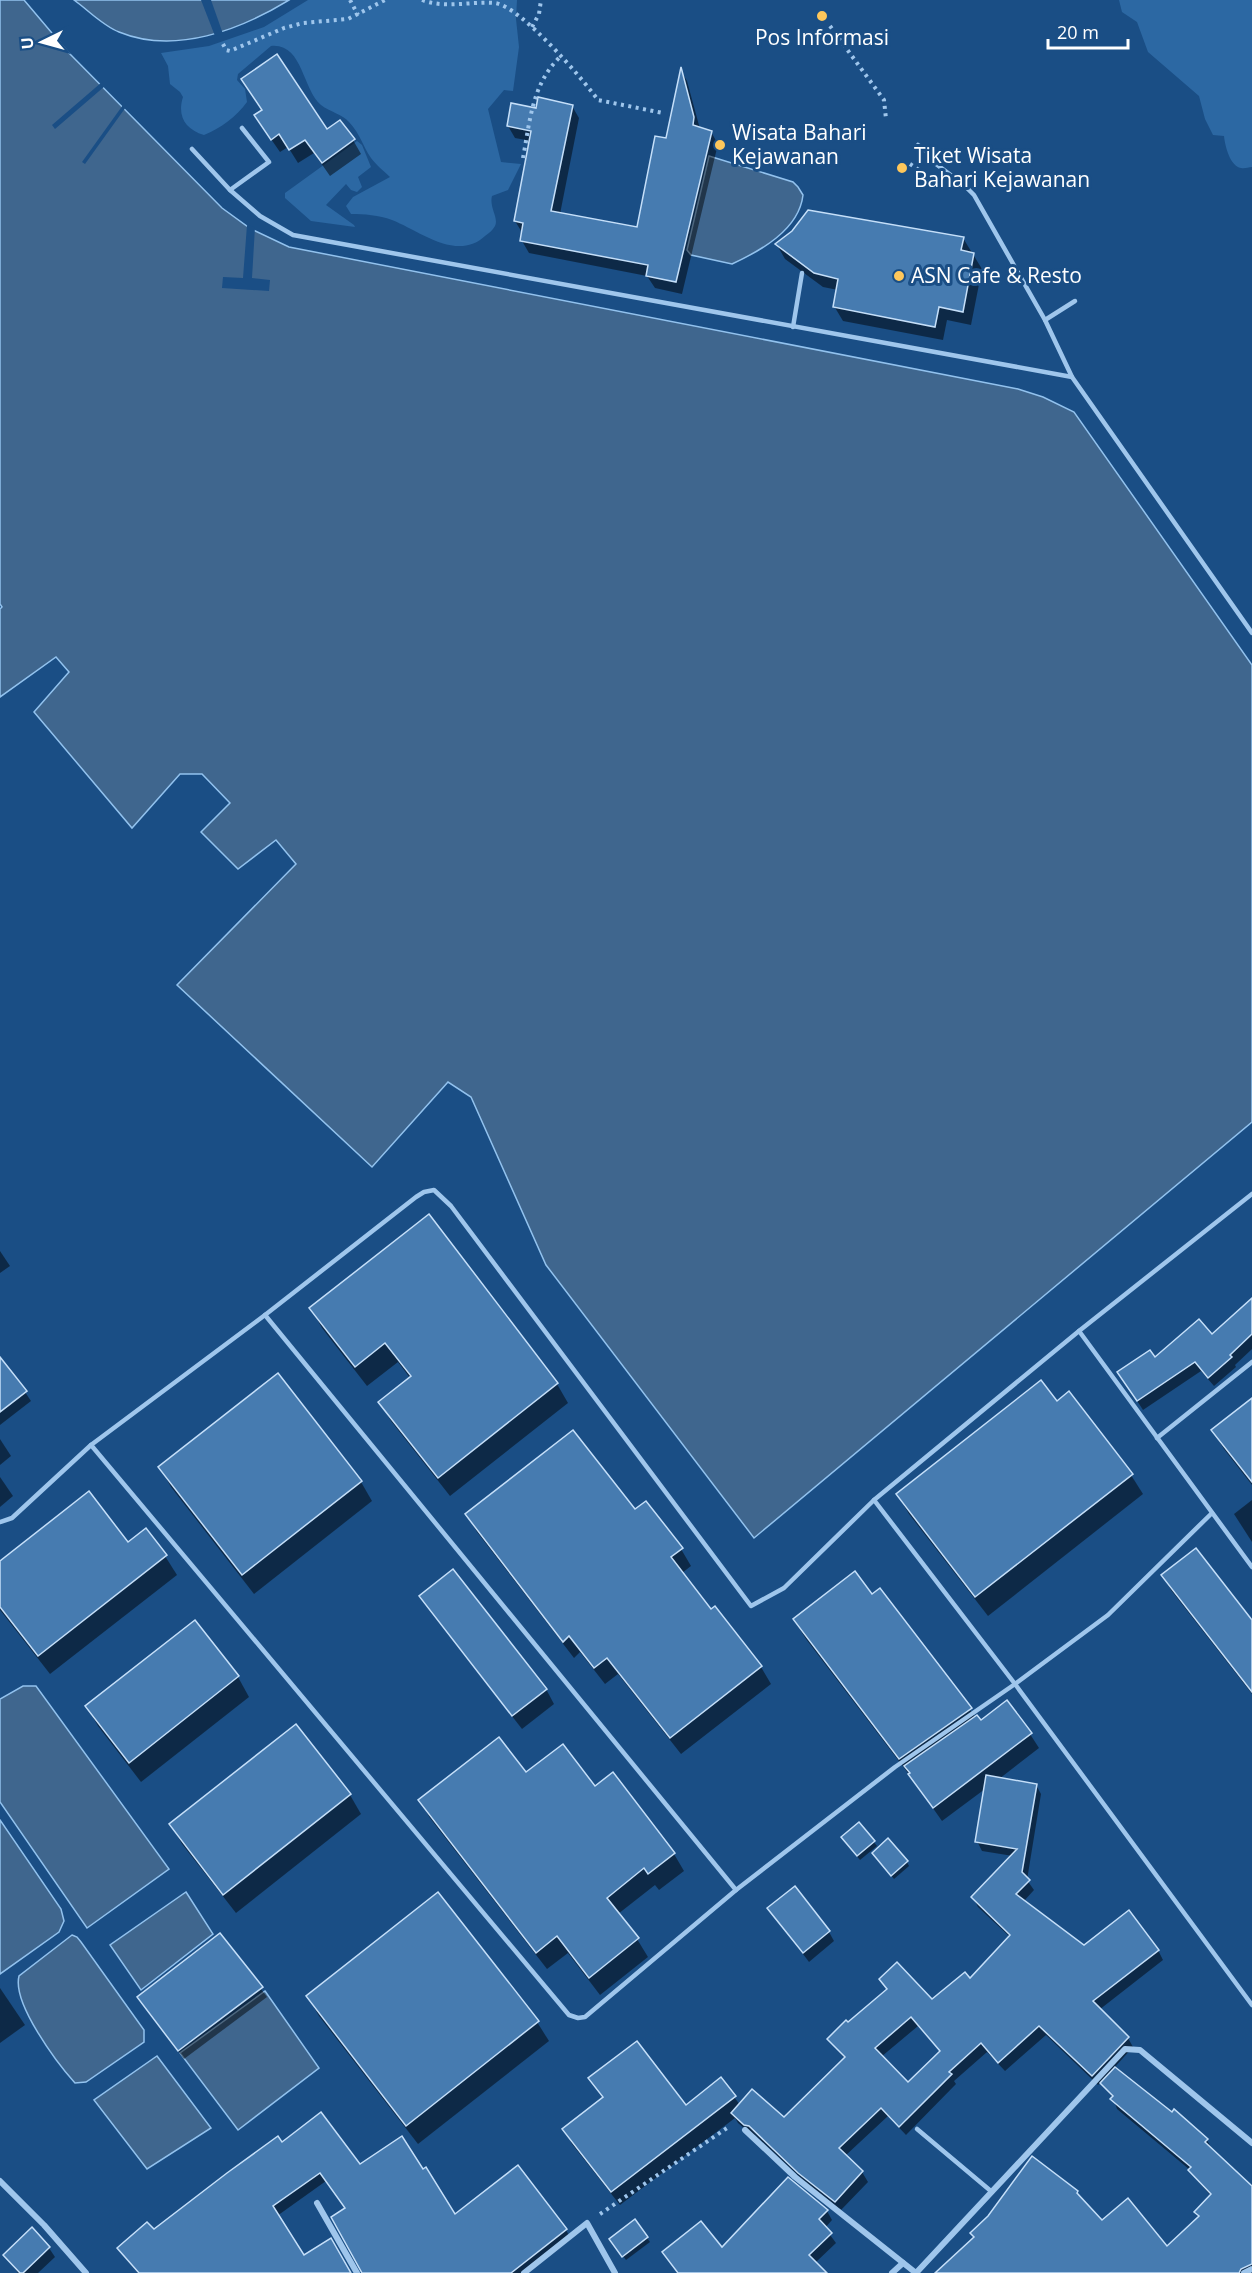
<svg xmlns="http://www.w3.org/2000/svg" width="1252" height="2273" viewBox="0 0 1252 2273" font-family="'Open Sans',sans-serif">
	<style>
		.green { fill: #2c68a3 }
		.water { fill: #3f668e; stroke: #92c2ee; stroke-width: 1.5 }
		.pier { fill: #1a4e85 }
		.shadow { fill: #0007; fill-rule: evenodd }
		.building { fill: #467bb0; stroke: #c5dff9; stroke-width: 1.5; fill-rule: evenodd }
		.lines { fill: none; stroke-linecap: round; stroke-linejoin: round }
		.path { stroke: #9fc6ec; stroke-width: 4; stroke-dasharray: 3 4.5; stroke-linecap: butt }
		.lane { stroke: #9fc6ec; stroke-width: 4.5 }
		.street { stroke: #9fc6ec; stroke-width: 6 }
		.poi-dot { fill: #fec75b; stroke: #1a4e85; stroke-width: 2 }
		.labels { text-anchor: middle; stroke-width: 6; stroke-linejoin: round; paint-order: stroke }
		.poi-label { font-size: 21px; fill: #fff; stroke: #1a4e85; text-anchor: start }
	</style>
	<rect width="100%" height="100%" fill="#1a4e85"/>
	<g class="green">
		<path d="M308 0H517L516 19 519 47 513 91 504 90 488 109 501 162 521 164 508 190 492 196C489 207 499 218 495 226 493 230 489 233 485 236 457 262 420 231 392 220 379 215 364 214 351 214L346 206 353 197 390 177C384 171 376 165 371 158 362 145 361 135 349 122 342 114 330 112 321 105 302 89 303 43 271 46L238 74 237 80 245 89 247 102C236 117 221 128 204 135 185 129 177 116 183 97L180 92 170 84 168 66 161 53 209 46 264 27Z"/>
		<path d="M1119 0H1252V167C1248 167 1245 169 1241 168 1230 166 1225 146 1224 136L1213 135 1205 119 1199 96 1148 52 1137 22 1122 12Z"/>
		<path d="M357 141 362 145 371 167 358 177 362 187 357 192 351 190 346 184 326 205 354 225 355 227 311 221 285 198V193Z"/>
	</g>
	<g class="water">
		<path d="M0 0H24L68 52 222 208 251 229 289 247 1018 389 1043 397 1074 412 1252 665V1122L754 1538 546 1265 471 1097 448 1082 372 1167 177 985 296 864 276 840 238 869 201 832 230 803 202 774H180L132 828 34 712 69 672 56 657 0 697V609L2 607 0 604Z"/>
		<path d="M74 0H289C240 30 175 55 119 32 103 26 88 10 74 0Z"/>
		<path d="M709 156 793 182 798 187 803 195C799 230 760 251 732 264L691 255 687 250Z"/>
		<path d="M23 1686H36L169 1869 87 1928 0 1802V1699Z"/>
		<path d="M0 1820 61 1909 64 1921 59 1932 0 1974Z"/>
		<path d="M186 1892 213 1934 141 1990 110 1945Z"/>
		<path d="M72 1935 77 1937 81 1942 144 2030V2042L86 2082 75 2083C57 2063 12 2003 19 1976Z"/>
		<path d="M265 1991 319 2068 238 2130 180 2053Z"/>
		<path d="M157 2056 211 2128 147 2169 94 2100Z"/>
	</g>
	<g class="pier">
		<path d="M201 0H211L223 34 215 36Z"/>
		<path d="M102 82 105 86 55 129 52 125Z"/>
		<path d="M123 105 126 107 85 164 82 162Z"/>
		<path d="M247 225 255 227 252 278 270 280 269 291 222 288 223 277 243 278Z"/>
	</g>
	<g class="shadow">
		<path d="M681 71 687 81 700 129 711 132 718 144 682 294 655 288 647 276 529 253 522 241 523 234 515 221 531 141 515 138 508 126 537 110 572 106 579 118 560 214 638 229 667 139Z"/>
		<path d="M264 129 327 131 353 140 361 154 330 176 314 153 298 163 288 147 280 152Z"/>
		<path d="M963 238 982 269 971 325 947 320 943 340 843 321 834 306 838 290 823 287 785 259 777 245Z"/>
		<path d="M429 1216 557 1384 568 1403 450 1496 391 1421 380 1402 410 1378 398 1362 367 1386 322 1328 311 1308Z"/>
		<path d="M0 1251 10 1266 0 1273Z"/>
		<path d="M1252 1300V1349L1235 1365 1236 1367 1214 1386 1201 1371 1143 1410 1125 1382 1154 1359 1212 1336Z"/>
		<path d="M0 1368 25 1392 31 1401 0 1425Z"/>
		<path d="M278 1375 361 1482 372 1501 254 1594 171 1487 160 1467Z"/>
		<path d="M1252 1400V1485L1224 1449 1213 1431Z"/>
		<path d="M0 1439 11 1456 0 1465Z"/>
		<path d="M1131 1475 1143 1494 988 1616 909 1514 897 1494Z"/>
		<path d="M0 1477 13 1496 0 1507Z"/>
		<path d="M1252 1500V1542L1234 1514Z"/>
		<path d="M635 1511 681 1549 691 1566 682 1573 711 1611 715 1608 761 1667 771 1684 681 1754 618 1674 605 1684 580 1652 574 1658 477 1532 467 1515Z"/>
		<path d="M165 1556 177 1575 50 1674 0 1610V1563Z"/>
		<path d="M1163 1576 1252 1623V1694L1171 1590Z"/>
		<path d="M880 1590 976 1718 980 1722 1030 1734 1039 1748 999 1779 1036 1785 1041 1794 1027 1880 1034 1890 1024 1901 1084 1947 1158 1950 1163 1960 1099 2010 1128 2038 1133 2047 1114 2068 1207 2140 1212 2149 1252 2188V2273H952L1077 2192 1083 2202 1102 2222 1167 2248 1199 2218 1196 2212 1211 2196 1196 2179 1190 2170 1117 2109 1113 2098 1101 2082 1098 2085 1046 2035 1005 2071 987 2052 954 2081 956 2084 906 2135 888 2116 845 2156 862 2172 868 2182 841 2210 805 2182 755 2135 751 2134 738 2123 735 2118 620 2205 572 2144 564 2129 603 2098 590 2079 686 2107 721 2079 740 2105 784 2119 845 2059 829 2039 888 1990 881 1980 932 2001 969 1980 1010 1937 978 1907 973 1897 1013 1856 982 1851 977 1841 985 1789 942 1821 911 1777 806 1639 794 1620 872 1596ZM918 2026 941 2052 907 2084 881 2057Z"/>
		<path d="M421 1596 546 1689 554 1704 522 1729 430 1610Z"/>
		<path d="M195 1622 238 1677 249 1697 141 1782 98 1726 87 1707Z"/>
		<path d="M296 1726 350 1795 361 1814 236 1913 182 1844 171 1824Z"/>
		<path d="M526 1774 594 1788 674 1854 684 1871 659 1890 655 1885 618 1914 637 1939 648 1957 600 1995 568 1953 547 1969 430 1818 420 1801Z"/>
		<path d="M859 1824 877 1846 860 1860 845 1842Z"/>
		<path d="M873 1854 907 1862 909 1866 894 1879Z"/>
		<path d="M769 1909 829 1932 834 1941 809 1962Z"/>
		<path d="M220 1935 267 1997 184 2059 139 1998Z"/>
		<path d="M0 1988 25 2025 0 2043Z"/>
		<path d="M308 1997 537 2022 549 2041 418 2144 319 2016Z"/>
		<path d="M282 2144 360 2166 455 2217 566 2230 571 2239 528 2273H363L346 2209 326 2181 277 2216 304 2257 349 2273H138L125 2258 119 2249 154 2232Z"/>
		<path d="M827 2211 832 2220 825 2228 836 2243 815 2263 822 2273H678L664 2252 721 2250Z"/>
		<path d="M635 2221 650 2242 626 2260 614 2244Z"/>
		<path d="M32 2229 49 2248 55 2257 38 2273H18L5 2255Z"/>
	</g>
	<g class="building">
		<path d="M277 54 327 129 340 120 355 139 322 163 305 140 289 150 279 134 271 140 254 115 262 110 241 79Z"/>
		<path d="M681 67 694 117 693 125 712 131 676 282 646 276 648 265 520 241 523 223 514 221 531 131 507 126 511 103 536 108 538 97 573 105 551 211 637 227 655 136 666 138Z"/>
		<path d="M808 210 964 237 961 250 974 253 963 312 939 307 935 327 833 307 838 279 814 273 775 244 792 231Z"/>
		<path d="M429 1214 558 1383 438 1478 378 1402 411 1376 385 1343 355 1367 309 1308Z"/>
		<path d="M1252 1298V1334L1230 1355 1232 1357 1208 1378 1195 1362 1137 1401 1117 1372 1150 1350 1155 1357 1199 1319 1212 1334Z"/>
		<path d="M0 1357 27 1391 0 1412Z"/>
		<path d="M278 1373 362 1481 242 1575 158 1467Z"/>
		<path d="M1041 1380 1057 1401 1069 1391 1133 1474 975 1597 896 1494Z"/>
		<path d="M1252 1398V1482L1211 1430Z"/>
		<path d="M573 1430 635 1509 646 1501 683 1548 671 1557 711 1609 715 1606 762 1666 670 1738 607 1658 594 1668 569 1636 563 1642 465 1514Z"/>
		<path d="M89 1491 128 1542 146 1528 167 1555 38 1656 0 1607V1561Z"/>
		<path d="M1196 1548 1252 1620V1692L1161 1575Z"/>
		<path d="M453 1569 547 1689 512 1716 419 1596Z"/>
		<path d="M855 1571 872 1594 880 1588 972 1708 899 1759 793 1619Z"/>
		<path d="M195 1620 239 1676 129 1763 85 1706Z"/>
		<path d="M1007 1700 1032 1733 933 1808 908 1774 910 1773 904 1766 977 1715 981 1720Z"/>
		<path d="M296 1724 351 1794 223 1895 169 1824Z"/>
		<path d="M499 1737 526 1772 563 1744 595 1786 613 1772 675 1853 648 1874 644 1868 607 1898 639 1938 589 1978 557 1936 536 1953 418 1800Z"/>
		<path d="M986 1775 1037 1784 1022 1872 1030 1880 1016 1894 1084 1945 1129 1910 1159 1950 1093 2001 1129 2037 1092 2076 1039 2026 998 2063 981 2043 949 2072 952 2074 899 2127 881 2108 839 2148 863 2171 835 2202 798 2173 749 2126 744 2125 731 2113 752 2089 784 2117 845 2057 827 2039 846 2020 848 2022 887 1989 879 1979 897 1962 932 1999 965 1972 970 1978 1010 1935 971 1897 1017 1849 975 1842ZM911 2017 940 2051 908 2082 875 2048Z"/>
		<path d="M859 1822 875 1841 857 1856 841 1837Z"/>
		<path d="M888 1838 908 1861 891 1876 872 1853Z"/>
		<path d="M795 1886 830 1931 803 1953 767 1908Z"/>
		<path d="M438 1892 539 2021 406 2126 306 1996Z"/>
		<path d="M220 1933 263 1987 178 2051 137 1997Z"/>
		<path d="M637 2041 686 2105 721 2077 736 2096 611 2192 562 2129 603 2097 588 2078Z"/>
		<path d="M1115 2067 1172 2112 1174 2109 1208 2139 1205 2142 1252 2186V2264L1241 2269 1239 2273H935L974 2237 970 2233 988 2216 1032 2156 1078 2191 1077 2193 1102 2220 1128 2198 1167 2246 1199 2216 1194 2212 1211 2194 1188 2170 1191 2167 1110 2099 1113 2096 1100 2083Z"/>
		<path d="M321 2112 360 2164 402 2136 423 2169 426 2167 455 2214 518 2165 567 2229 511 2273H362L331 2217 345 2208 320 2173 273 2206 304 2255 331 2238 351 2273H139L117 2248 147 2222 154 2229 227 2173 278 2136 282 2142Z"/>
		<path d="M788 2177 828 2210 819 2219 832 2233 809 2255 827 2273H678L662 2252 701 2221 722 2247Z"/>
		<path d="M635 2219 648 2237 622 2257 609 2239Z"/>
		<path d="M32 2227 50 2247 23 2273H20L3 2255Z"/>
	</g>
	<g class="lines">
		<g class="path">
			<path d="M350 0 358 15"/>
			<path d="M422 0C446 9 470 1 495 3 520 6 582 78 598 100L663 113"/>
			<path d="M830 26 884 100 886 119"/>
			<path d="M532 27 539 14 541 0"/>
			<path d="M223 44 226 50 230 51 284 28 303 23 348 19 385 0"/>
			<path d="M523 158C530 121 532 84 560 57"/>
			<path d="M910 164 922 172"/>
			<path d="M600 2214 730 2126"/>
		</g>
		<g class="lane">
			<path d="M918 145 934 157 936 164 964 185 974 195 1045 320 1072 377 1252 633"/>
			<path d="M192 149 230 190 260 216 293 235 1072 377"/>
			<path d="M230 190 269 162 242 128"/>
			<path d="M1045 320 1075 301"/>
			<path d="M793 327 802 273"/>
			<path d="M265 1315 736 1890"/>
			<path d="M1079 1331 1252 1567"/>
			<path d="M1157 1438 1252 1362"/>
			<path d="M91 1445 569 2015 578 2018 585 2017 736 1890 895 1767 1015 1684 1108 1615 1212 1513"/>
			<path d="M874 1500 1015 1684 1252 2005"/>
			<path d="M0 1522 12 1518 91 1445 265 1315 416 1197 424 1192 434 1190 451 1206 751 1606 784 1588 874 1500 1079 1331 1252 1194"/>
			<path d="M917 2129 992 2192"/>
		</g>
		<g class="street">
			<path d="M745 2130 795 2177 916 2273"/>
			<path d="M0 2181 44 2225 86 2273"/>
			<path d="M317 2203 357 2273"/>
			<path d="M524 2273 587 2223 615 2273"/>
			<path d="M892 2273 903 2263"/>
			<path d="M916 2273 1125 2049 1140 2050 1252 2143"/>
			<path d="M1244 2273 1252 2269"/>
		</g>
	</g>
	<g class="poi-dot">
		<circle cx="822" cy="16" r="6"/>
		<circle cx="720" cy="145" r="6"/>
		<circle cx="902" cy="168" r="6"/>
		<circle cx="899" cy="276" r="6"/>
	</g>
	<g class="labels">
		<g class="poi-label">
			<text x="822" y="45" text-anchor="middle">Pos Informasi</text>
			<text x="732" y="140">Wisata Bahari<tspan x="732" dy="24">Kejawanan</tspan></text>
			<text x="914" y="163">Tiket Wisata<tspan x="914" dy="24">Bahari Kejawanan</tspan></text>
			<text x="911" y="283">ASN Cafe &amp; Resto</text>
		</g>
	</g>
	<g transform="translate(42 42) rotate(265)" stroke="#1a4e85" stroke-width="4.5" paint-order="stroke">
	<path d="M0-4.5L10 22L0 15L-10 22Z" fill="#ffffff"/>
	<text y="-9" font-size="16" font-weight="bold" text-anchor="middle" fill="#ffffff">U</text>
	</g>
	<path d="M1048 39v9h80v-9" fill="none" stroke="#ffffff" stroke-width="3"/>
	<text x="1057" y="39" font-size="18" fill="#ffffff" stroke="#1a4e85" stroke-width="4.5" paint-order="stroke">20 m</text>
</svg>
